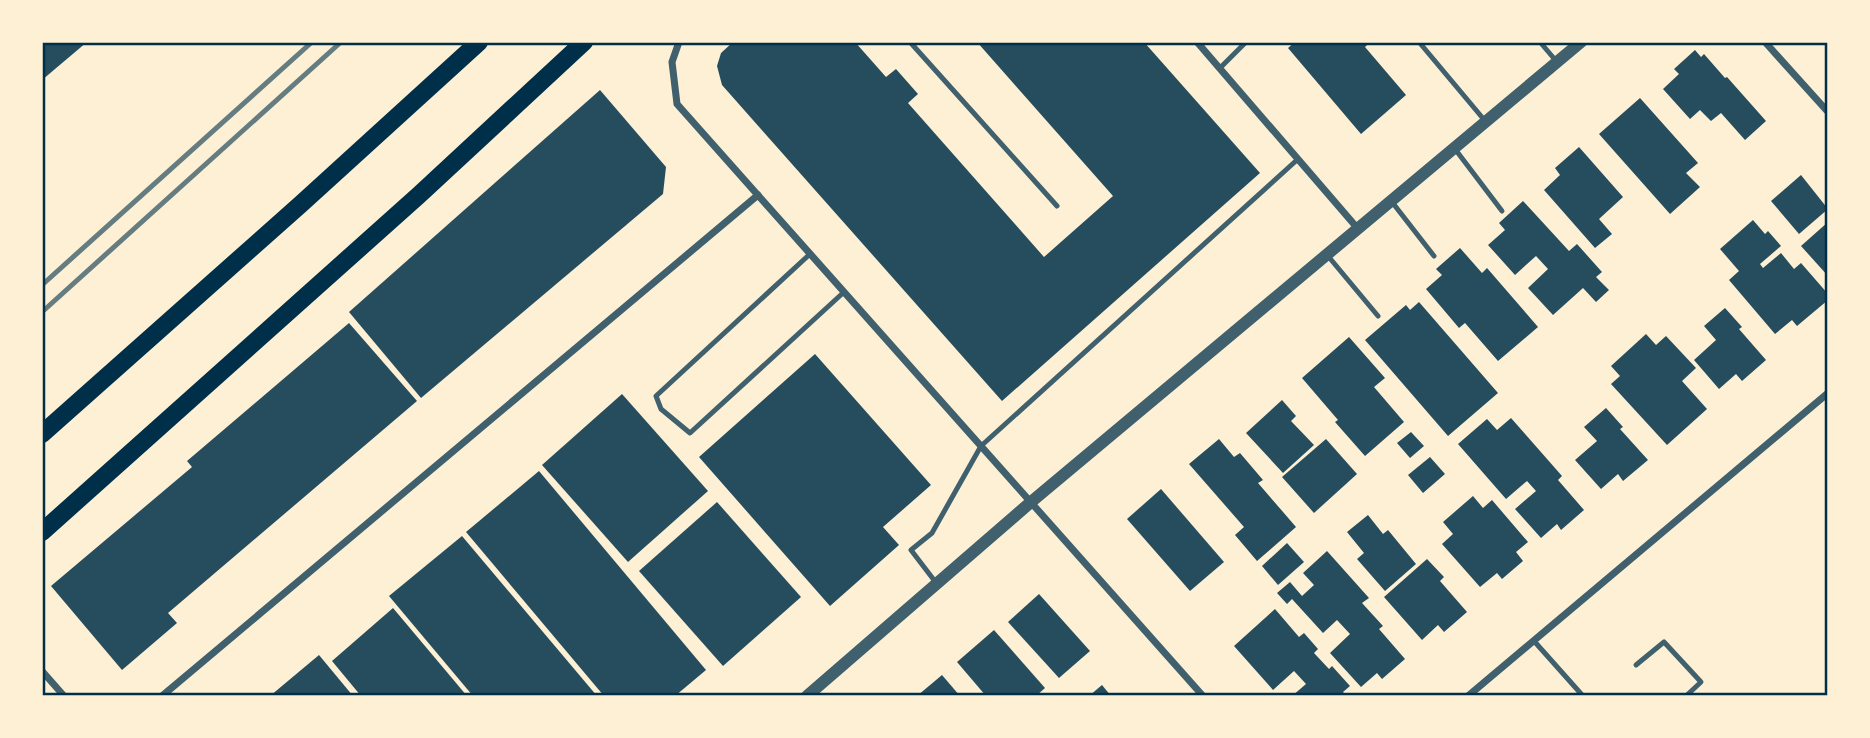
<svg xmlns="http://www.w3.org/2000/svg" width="1870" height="738" viewBox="0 0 1870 738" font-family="Jost,sans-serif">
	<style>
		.building { fill: #264d5e }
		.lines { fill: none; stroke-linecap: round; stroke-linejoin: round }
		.service { stroke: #3f606c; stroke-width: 5 }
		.minor { stroke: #3f606c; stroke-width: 7 }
		.tertiary { stroke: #3f606c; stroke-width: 12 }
		.primary { stroke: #003049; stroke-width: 18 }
		.rail { stroke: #657d81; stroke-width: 5 }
		.neatline { fill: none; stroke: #003049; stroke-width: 2.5 }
	</style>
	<rect width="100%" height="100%" fill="#fdf0d5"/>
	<g class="building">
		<path d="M42 42H87L42 80Z"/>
		<path d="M733 42H855L886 77 896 69 918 94 908 103 1044 257 1113 196 977 42H1144L1260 173 1002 401 722 85 717 66 721 53Z"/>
		<path d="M1295 42H1370L1365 47 1406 95 1361 134 1288 48Z"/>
		<path d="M1695 50 1701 57 1704 54 1725 78 1727 77 1766 121 1745 140 1721 113 1711 121 1700 110 1690 119 1663 89 1679 74 1674 69Z"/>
		<path d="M600 90 666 167 663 194 421 398 349 312Z"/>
		<path d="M1640 98 1698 163 1686 173 1700 187 1670 214 1599 134Z"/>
		<path d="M1579 147 1623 197 1599 219 1612 234 1595 248 1544 190 1560 175 1555 168Z"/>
		<path d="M1801 175 1828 209 1799 234 1771 201Z"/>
		<path d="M1523 201 1569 251 1577 244 1602 272 1596 277 1609 290 1596 302 1583 288 1553 315 1528 288 1548 269 1536 256 1515 275 1488 245 1505 230 1499 223Z"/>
		<path d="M1753 220 1765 234 1768 231 1781 246 1760 264 1763 268 1781 253 1794 269 1801 263 1828 294V300L1797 326 1792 320 1775 334 1729 280 1739 271 1720 249Z"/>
		<path d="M1828 222V276L1801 246Z"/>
		<path d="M1460 248 1482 273 1487 268 1538 327 1498 361 1465 323 1459 328 1426 289 1442 275 1436 269Z"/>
		<path d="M1419 302 1498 393 1448 436 1365 340 1406 305 1410 310Z"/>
		<path d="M1725 308 1742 327 1739 329 1766 360 1742 381 1736 374 1719 389 1694 360 1716 340 1704 326Z"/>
		<path d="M349 323 417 401 168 613 177 623 122 670 51 586 192 467 187 461Z"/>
		<path d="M1646 334 1656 345 1666 336 1696 368 1682 381 1707 409 1667 445 1611 384 1620 376 1611 366Z"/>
		<path d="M1349 337 1385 378 1374 387 1404 422 1365 456 1335 422 1338 420 1302 378Z"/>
		<path d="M815 354 931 485 883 527 899 545 830 606 699 457Z"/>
		<path d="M622 394 708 491 628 562 542 465Z"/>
		<path d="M1282 400 1296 416 1291 421 1314 445 1283 473 1246 433Z"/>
		<path d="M1606 408 1623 427 1620 429 1648 460 1623 481 1618 474 1601 489 1575 460 1597 441 1584 427Z"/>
		<path d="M1511 418 1562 476 1558 480 1584 510 1561 530 1557 524 1541 538 1515 509 1536 491 1527 481 1506 499 1458 444 1487 419 1497 430Z"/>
		<path d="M1411 432 1424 446 1410 458 1397 443Z"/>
		<path d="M1219 439 1234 457 1240 453 1263 480 1258 483 1296 527 1257 561 1235 535 1244 527 1189 464Z"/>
		<path d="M1326 439 1357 474 1314 513 1282 477Z"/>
		<path d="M1430 457 1445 474 1423 493 1408 475Z"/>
		<path d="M539 471 706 670 675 696H604L466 532Z"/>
		<path d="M1161 489 1224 562 1190 591 1127 519Z"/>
		<path d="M1473 496 1483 508 1492 500 1528 542 1516 552 1523 561 1502 579 1497 573 1480 587 1442 544 1453 534 1443 522Z"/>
		<path d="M717 502 801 597 723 666 639 571Z"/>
		<path d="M1368 515 1383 534 1388 530 1416 564 1385 591 1357 559 1364 553 1347 532Z"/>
		<path d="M462 536 597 696H473L389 596Z"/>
		<path d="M1287 543 1304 562 1278 585 1262 566Z"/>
		<path d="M1327 551 1369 598 1362 603 1383 626 1379 629 1405 659 1382 679 1377 673 1361 687 1330 653 1350 634 1337 620 1323 633 1292 599 1287 604 1277 593 1290 582 1302 596 1314 585 1303 573Z"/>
		<path d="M1427 559 1444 577 1440 581 1467 612 1444 632 1438 625 1422 640 1384 597Z"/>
		<path d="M1039 594 1090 651 1059 678 1008 622Z"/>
		<path d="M393 608 467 696H361L332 661Z"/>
		<path d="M1275 609 1299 637 1304 633 1318 649 1314 653 1329 669 1332 666 1350 686 1343 692 1346 696H1292L1306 684 1294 671 1273 690 1234 646Z"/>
		<path d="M994 630 1045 688 1036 696H986L957 662Z"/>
		<path d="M319 655 353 696H270Z"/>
		<path d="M942 675 960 696H917Z"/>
		<path d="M1102 685 1111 696H1089Z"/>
	</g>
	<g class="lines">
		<g class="service">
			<path d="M910 42 1057 206"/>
			<path d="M1419 42 1486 122"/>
			<path d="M1540 42 1557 62"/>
			<path d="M1220 68 1246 42"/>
			<path d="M1455 149 1502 211"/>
			<path d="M1392 202 1434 256"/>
			<path d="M810 254 656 396 661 409 690 433 844 292"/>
			<path d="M1328 256 1378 316"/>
			<path d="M937 584 911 550 932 533 981 446 1298 159"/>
			<path d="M1534 641 1583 696"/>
			<path d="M1636 665 1664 642 1701 682 1686 696"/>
		</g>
		<g class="minor">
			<path d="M679 42 672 62 677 104 1203 696"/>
			<path d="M1197 42 1359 230"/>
			<path d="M1765 42 1828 112"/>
			<path d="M42 671 64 696"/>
			<path d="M162 696 758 195"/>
			<path d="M1468 696 1828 393"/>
		</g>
		<path class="tertiary" d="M807 696 1031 502 1581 42"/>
		<g class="primary">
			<path d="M42 434 301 204 479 42"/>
			<path d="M42 532 419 195 584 42"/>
		</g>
		<g class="rail">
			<path d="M42 285 312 42"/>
			<path d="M42 312 341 42"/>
		</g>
	</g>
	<rect width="1870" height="738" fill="none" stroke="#fdf0d5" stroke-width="88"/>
	<rect x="44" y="44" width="1782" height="650" class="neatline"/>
</svg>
